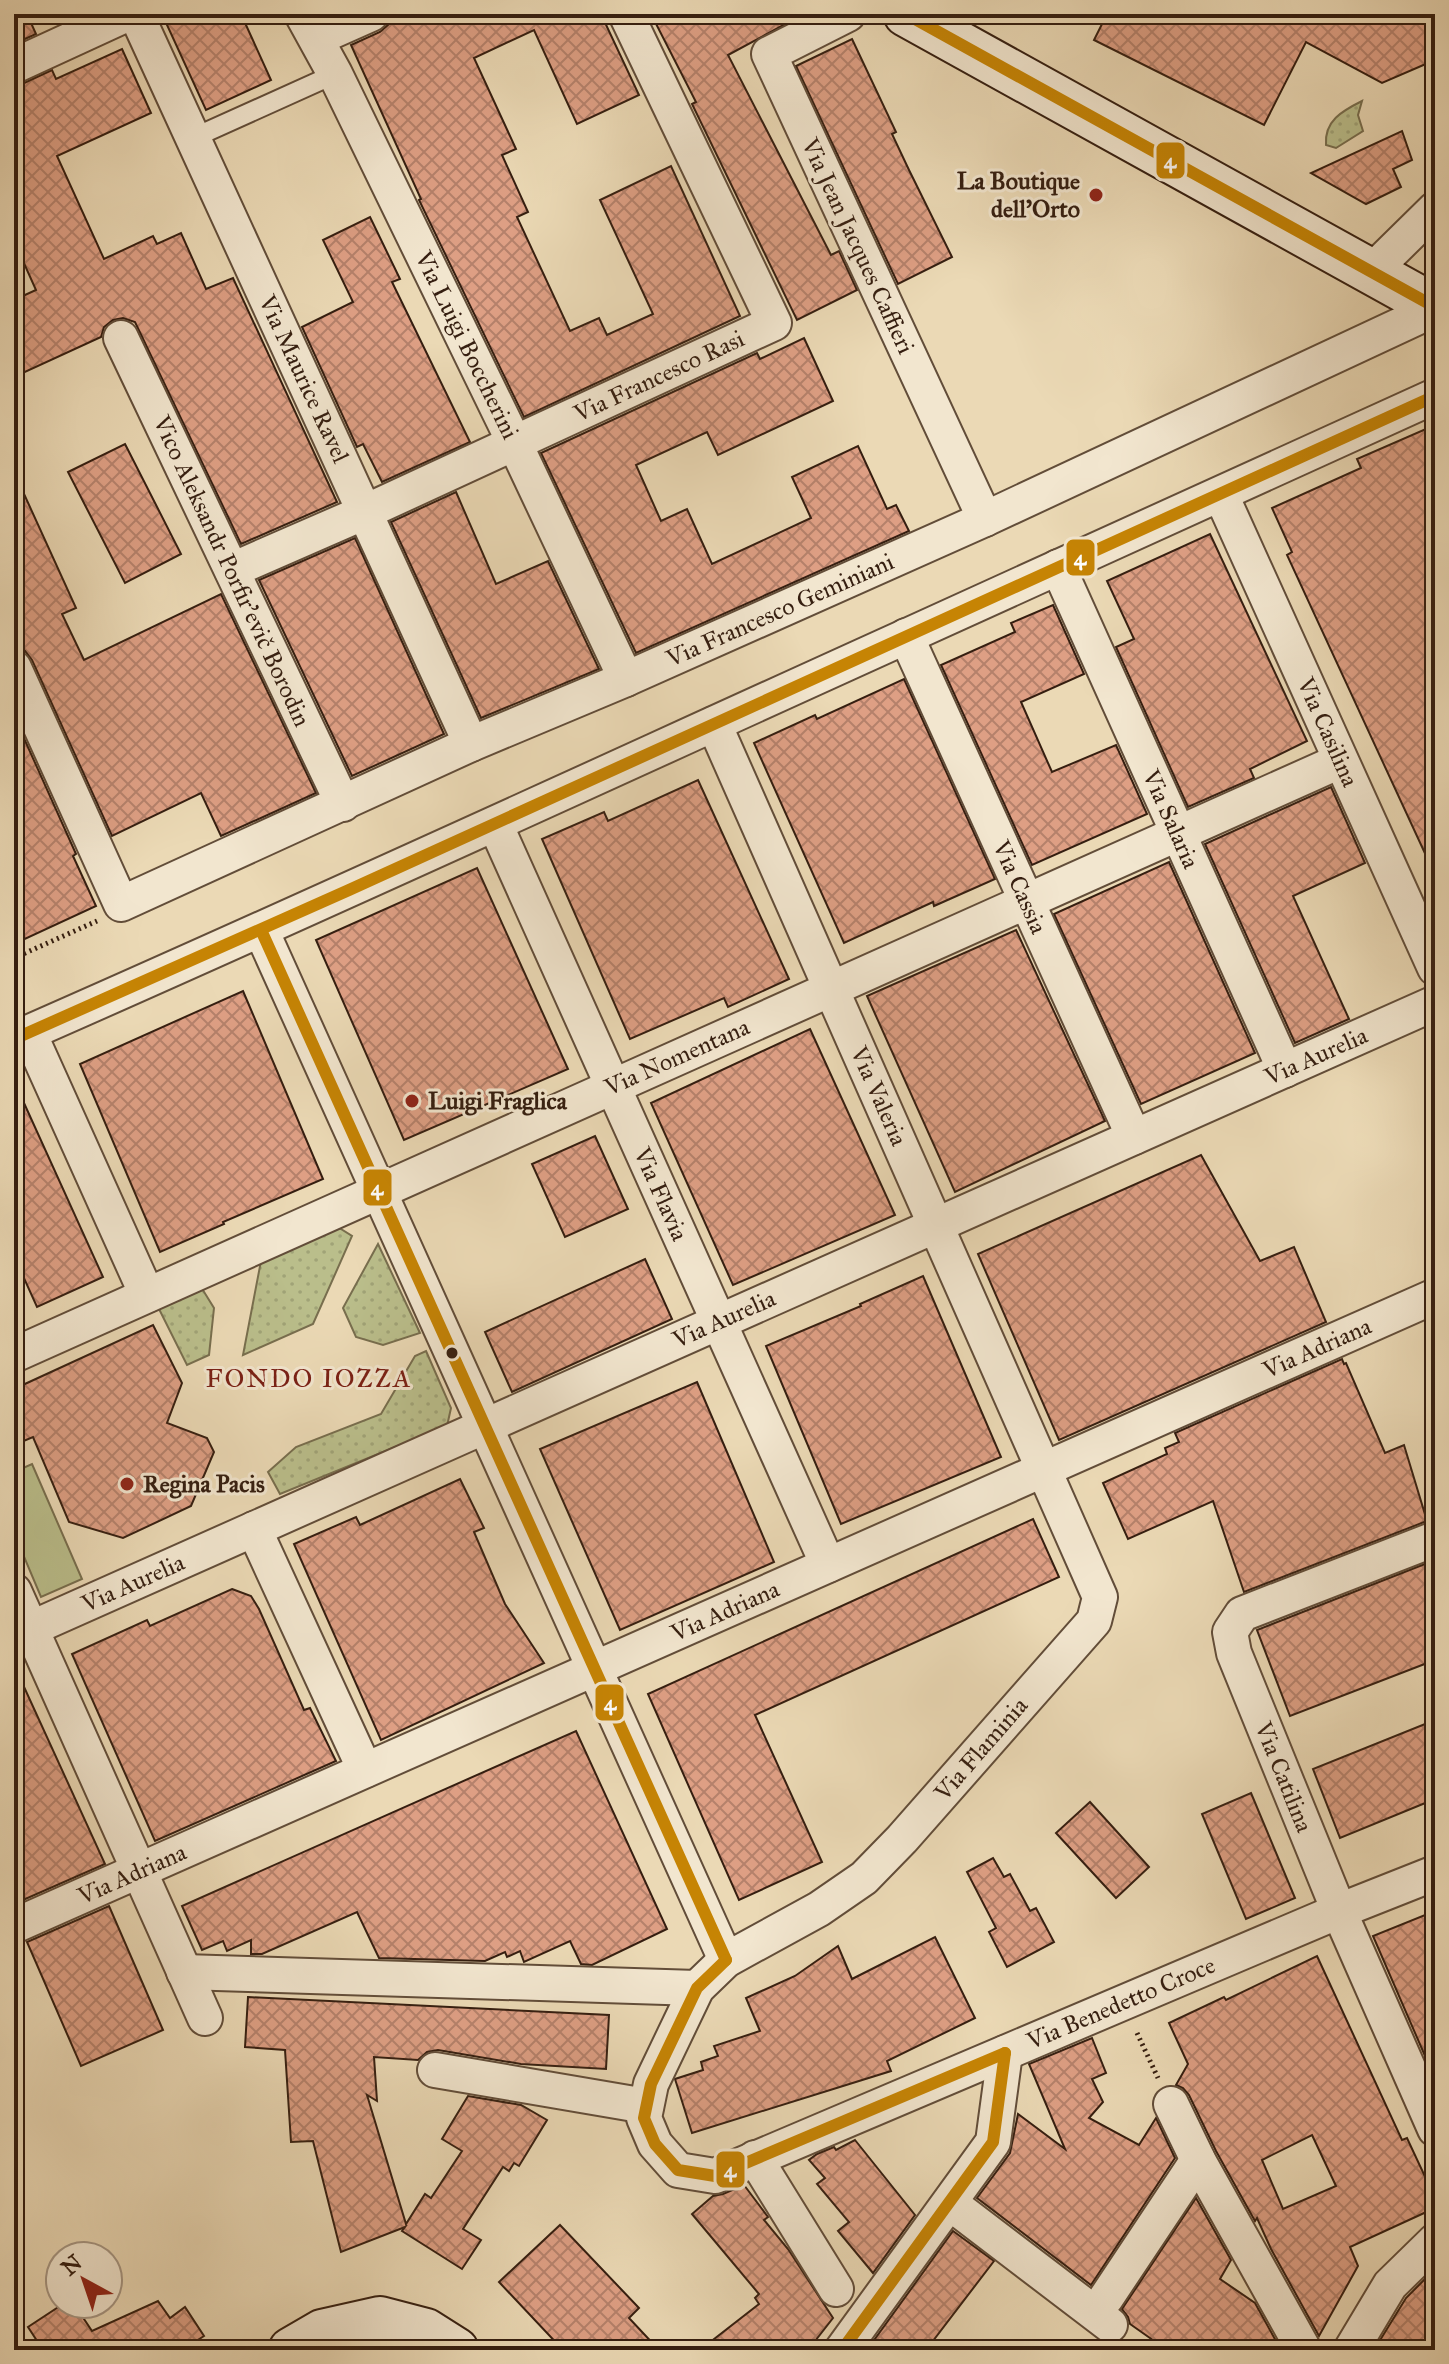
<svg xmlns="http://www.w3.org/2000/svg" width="1449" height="2364" viewBox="0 0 1449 2364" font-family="'IM FELL Great Primer',serif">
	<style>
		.green { fill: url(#green-dots); stroke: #786e4e; stroke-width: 2 }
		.pitch { fill: #babe8b; stroke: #786e4e; stroke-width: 2 }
		.building { fill: url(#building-cross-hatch); stroke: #351e10; stroke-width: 2; fill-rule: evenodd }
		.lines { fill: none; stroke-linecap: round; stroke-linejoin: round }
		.lane-casing { stroke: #624d39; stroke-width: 22 }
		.street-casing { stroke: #624d39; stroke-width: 38 }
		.secondary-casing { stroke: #351e10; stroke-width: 48 }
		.path { stroke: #351e10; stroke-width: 5; stroke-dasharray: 2 4; stroke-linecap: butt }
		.lane { stroke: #f2e6cf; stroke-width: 18 }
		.street { stroke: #f2e6cf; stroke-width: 34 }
		.secondary { stroke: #f2e6cf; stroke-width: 44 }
		.bus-1-casing { stroke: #f2e6cf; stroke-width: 18 }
		.bus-1 { stroke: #c68404; stroke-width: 12 }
		.poi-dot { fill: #8f2418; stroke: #f2e6cf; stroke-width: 3 }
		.bus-dot { fill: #351e10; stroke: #f2e6cf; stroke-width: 3 }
		.labels { text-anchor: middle; stroke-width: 6; stroke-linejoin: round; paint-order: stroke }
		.poi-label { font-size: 24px; font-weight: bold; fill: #351e10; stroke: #f2e6cf; text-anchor: start }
		.street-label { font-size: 24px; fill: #351e10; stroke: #f2e6cf }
		.neighbourhood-label { font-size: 26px; letter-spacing: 2px; fill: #7a1f14; stroke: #f2e6cf }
		.line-badge { stroke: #f2e6cf; stroke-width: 3 }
		.badge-label { font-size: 22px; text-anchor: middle; font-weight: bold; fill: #fff }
	</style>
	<defs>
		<pattern id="green-dots" width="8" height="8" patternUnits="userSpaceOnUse" patternTransform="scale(2)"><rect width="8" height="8" fill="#babe8b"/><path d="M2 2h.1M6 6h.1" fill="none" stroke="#a0a377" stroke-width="1.8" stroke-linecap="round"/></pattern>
		<pattern id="building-cross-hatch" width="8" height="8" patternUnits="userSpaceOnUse" patternTransform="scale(2)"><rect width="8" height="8" fill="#de9f84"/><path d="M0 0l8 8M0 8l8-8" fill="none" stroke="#b5816b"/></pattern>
	</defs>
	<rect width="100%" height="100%" fill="#ebd9b5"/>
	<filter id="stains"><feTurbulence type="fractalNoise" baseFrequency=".0025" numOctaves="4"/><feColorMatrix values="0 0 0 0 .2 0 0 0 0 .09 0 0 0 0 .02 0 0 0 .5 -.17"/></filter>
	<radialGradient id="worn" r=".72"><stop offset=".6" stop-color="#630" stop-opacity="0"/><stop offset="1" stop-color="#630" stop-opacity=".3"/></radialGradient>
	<g class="green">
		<path d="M1362 101 1358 115 1363 131 1336 148 1326 145C1324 121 1342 111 1362 101Z"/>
		<path d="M333 1224 352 1236 313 1324 243 1355 261 1261Z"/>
		<path d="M378 1244 420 1333 383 1345 356 1337 343 1308Z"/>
		<path d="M201 1287 214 1308 209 1355 187 1365 158 1307Z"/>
		<path d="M426 1351 451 1408 447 1426 280 1494 268 1472 296 1447 381 1414 415 1356Z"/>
	</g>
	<path class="pitch" d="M32 1464 82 1579 41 1597 14 1533V1472Z"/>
	<g class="building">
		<path d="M14 14H27L36 34 14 44Z"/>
		<path d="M162 14H241L271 80 206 110Z"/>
		<path d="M391 14H601L639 95 577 124 534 30 474 58 516 149 502 155 528 212 517 217 570 331 599 318 607 335 653 314 600 200 671 166 740 316 524 417 419 200 421 199 351 45 380 32 388 25Z"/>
		<path d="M651 14H804L728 55 831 255 839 251 857 290 797 320 692 104 696 102Z"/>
		<path d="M1107 14H1435V60L1382 83 1306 42 1264 125 1094 40Z"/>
		<path d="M852 39 896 132 892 134 909 170 952 257 898 284 796 66Z"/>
		<path d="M122 49 151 113 57 156 104 259 153 236 157 244 181 233 206 289 233 278 337 502 241 544 135 322 123 318 113 320 104 327 101 337 14 377V300L36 290 14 241V86L22 84 52 70 56 79Z"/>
		<path d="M1402 131 1412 160 1393 169 1401 187 1366 204 1311 173Z"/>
		<path d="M370 217 400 279 392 282 470 442 382 482 363 444 357 447 302 327 353 302 323 240Z"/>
		<path d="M804 338 833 401 718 455 707 432 636 465 661 521 687 509 712 564 811 518 792 477 858 446 887 509 896 505 909 531 636 653 541 453 757 353 760 359Z"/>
		<path d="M1435 425V875L1287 555 1292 552 1272 508 1361 468 1357 459Z"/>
		<path d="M125 444 181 554 125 583 68 472Z"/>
		<path d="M14 472 76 608 62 614 84 660 221 594 316 793 221 836 201 793 112 836 32 660 25 651 14 648Z"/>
		<path d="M456 492 496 584 548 561 599 669 481 718 391 522Z"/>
		<path d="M1210 534 1307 741 1250 769 1254 778 1188 807 1116 647 1134 639 1107 581Z"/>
		<path d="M355 538 444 734 352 776 259 580Z"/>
		<path d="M1053 605 1084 674 1021 702 1052 772 1116 745 1147 814 1032 865 941 665 1015 632 1011 623Z"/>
		<path d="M904 679 995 879 934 906 933 902 844 943 754 743 815 715 817 719Z"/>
		<path d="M14 716 76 854 73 856 96 906 14 944Z"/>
		<path d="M698 780 789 979 728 1007 724 998 630 1039 542 839 604 812 608 821Z"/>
		<path d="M1331 787 1365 863 1293 896 1349 1019 1295 1043 1205 844Z"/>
		<path d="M1169 862 1255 1053 1141 1104 1054 914Z"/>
		<path d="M477 868 568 1069 404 1140 316 940Z"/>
		<path d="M1016 930 1105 1121 955 1192 867 996Z"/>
		<path d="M243 991 323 1179 223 1222 224 1224 160 1252 80 1064Z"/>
		<path d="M810 1029 895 1215 733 1285 651 1103Z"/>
		<path d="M14 1081 103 1277 37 1307 14 1256Z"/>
		<path d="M595 1136 628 1209 565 1237 532 1164Z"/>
		<path d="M1201 1155 1260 1261 1294 1247 1326 1322 1059 1440 978 1254Z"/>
		<path d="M645 1259 672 1319 512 1392 485 1332Z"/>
		<path d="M923 1276 1001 1457 841 1524 766 1346 861 1306 860 1304Z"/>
		<path d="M153 1325 182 1383 167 1423 207 1438 214 1452 191 1506 123 1538 69 1522 33 1437 14 1445V1389Z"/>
		<path d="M1342 1359 1344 1364 1346 1363 1385 1453 1404 1445 1427 1521 1244 1592 1213 1501 1128 1539 1103 1483 1167 1454 1165 1448 1179 1442 1175 1433Z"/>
		<path d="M697 1382 774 1562 620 1630 540 1449Z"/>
		<path d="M460 1479 484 1528 474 1532 505 1604 544 1663 381 1740 294 1544 356 1517 360 1525Z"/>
		<path d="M1033 1519 1059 1577 755 1715 822 1862 739 1900 648 1694Z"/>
		<path d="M1435 1560V1660L1290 1716 1257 1630Z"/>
		<path d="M232 1589 251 1596 259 1609 304 1710 310 1708 336 1761 155 1841 72 1654 147 1620 150 1626Z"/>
		<path d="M14 1665 105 1864 14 1904Z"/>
		<path d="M1435 1720V1799L1340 1838 1313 1769Z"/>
		<path d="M576 1731 667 1929 592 1965 581 1964 570 1941 524 1962 520 1951 507 1957 505 1952 485 1961 379 1958 357 1912 262 1954H251V1940L227 1951 223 1941 202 1950 182 1906Z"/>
		<path d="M1251 1793 1295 1898 1246 1919 1202 1814Z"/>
		<path d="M1090 1802 1149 1867 1116 1898 1056 1833Z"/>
		<path d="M993 1858 1004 1877 1010 1874 1030 1911 1036 1908 1054 1942 1007 1967 989 1932 996 1928 967 1872Z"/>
		<path d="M109 1906 163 2030 81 2066 27 1942Z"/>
		<path d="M1425 1915 1435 1940V2079L1373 1936Z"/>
		<path d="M935 1937 975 2018 887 2061 891 2071 692 2133 675 2079 703 2070 701 2062 718 2056 714 2046 760 2031 746 1998 795 1976 838 1946 852 1979Z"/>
		<path d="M1317 1956 1402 2140 1407 2138 1435 2198V2208L1350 2247 1358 2266 1319 2336 1271 2249 1257 2218 1255 2221 1216 2151 1189 2095 1183 2088 1176 2085 1188 2064 1169 2023 1224 1997 1226 2000ZM1312 2135 1336 2186 1283 2209 1262 2160Z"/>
		<path d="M248 1997 609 2015 606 2069 521 2064 438 2050 427 2052 418 2060 374 2057 377 2101 367 2095 406 2224 425 2194 431 2198 462 2151 442 2139 468 2096 521 2105 547 2120 519 2166 514 2163 509 2171 503 2167 463 2229 481 2240 462 2269 402 2231 405 2227 341 2252 313 2141 291 2142 285 2050 245 2047Z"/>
		<path d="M1092 2038 1106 2073 1092 2079 1103 2102 1089 2118 1139 2145 1156 2118 1175 2158 1091 2285 977 2198 1010 2153 1018 2114 1065 2149 1029 2064Z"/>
		<path d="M855 2140 915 2215 873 2273 838 2231 849 2222 817 2184 825 2178 809 2160 817 2154 834 2147 836 2150Z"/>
		<path d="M744 2185 768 2217 764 2220 788 2249 833 2318 808 2350H700L759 2304 755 2298 759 2294 692 2214 713 2196 723 2194Z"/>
		<path d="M1196 2198 1231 2260 1220 2279 1255 2303 1281 2350H1167L1130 2324 1128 2317 1122 2309Z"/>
		<path d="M560 2225 639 2308 629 2318 659 2350H563L499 2282Z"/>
		<path d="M953 2231 994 2261 926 2350H874L872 2343Z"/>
		<path d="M1435 2269V2350H1374L1406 2298Z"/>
		<path d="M158 2301 170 2318 185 2307 204 2336 182 2350H43L28 2327 63 2304H74L92 2331Z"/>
	</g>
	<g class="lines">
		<g class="lane-casing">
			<path id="lane" d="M193 138 335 74"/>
		</g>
		<g class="street-casing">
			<g id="street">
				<path d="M136 14 471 744"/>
				<path d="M302 14 335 74 514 442 626 679"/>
				<path d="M848 14 769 54 985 519"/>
				<path d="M317 38 371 14"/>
				<path d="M14 66 127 14"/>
				<path d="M1371 272 1435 209"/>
				<path d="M121 338 343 804"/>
				<path d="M1221 495 1435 968"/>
				<path d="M1058 567 1285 1070"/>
				<path d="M232 570 365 512 774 323 626 14"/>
				<path d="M906 636 1134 1137"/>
				<path d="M14 668 121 904 471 744 626 679 985 519 1435 309"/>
				<path d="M714 724 1100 1597 1094 1621 902 1839 864 1878 819 1909 726 1960 697 1988 651 2084 644 2118 655 2144 678 2170 715 2176 1339 1911 1435 1873"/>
				<path d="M495 824 828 1565"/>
				<path d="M261 930 726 1960"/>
				<path d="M29 1033 147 1295"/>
				<path d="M14 1039C313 908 609 771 907 636 1083 555 1260 477 1435 396"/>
				<path d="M14 1355 1340 761"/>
				<path d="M254 1529 365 1770"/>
				<path d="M1435 1539 1242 1614 1230 1632 1234 1653 1339 1911 1435 2129"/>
				<path d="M14 1591 205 2018"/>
				<path d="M14 1636 1435 1003"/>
				<path d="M14 1926 1435 1296"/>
				<path d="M184 1972 697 1988"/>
				<path d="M435 2070 646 2106"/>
				<path d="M1171 2104 1198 2160 1304 2350"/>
				<path d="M755 2158 836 2289"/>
				<path d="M950 2203 1110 2325"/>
				<path d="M1106 2298 1198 2160"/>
				<path d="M842 2350 993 2142 1005 2053"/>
				<path d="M1351 2350 1390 2285 1435 2241"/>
			</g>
		</g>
		<g class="secondary-casing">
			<g id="secondary">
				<path d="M906 14 1435 307"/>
				<path d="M291 2350 322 2332 380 2319 426 2331 456 2350"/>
			</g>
		</g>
		<g class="path">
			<path d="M14 948 23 954 97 921"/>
			<path d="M14 989 19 1001"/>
			<path d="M1137 2033 1158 2078"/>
		</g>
		<use href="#lane" class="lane"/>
		<use href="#street" class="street"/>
		<use href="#secondary" class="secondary"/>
		<g class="bus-1-casing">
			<g id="bus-1">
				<path d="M906 14 1435 307"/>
				<path d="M261 930 726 1960"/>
				<path d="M14 1039 349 890 1435 396"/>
				<path d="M726 1960 697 1988 651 2084 644 2118 655 2144 678 2170 715 2176 1005 2053"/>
				<path d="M842 2350 993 2142 1005 2053"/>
			</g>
		</g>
		<use href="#bus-1" class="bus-1"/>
	</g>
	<g class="poi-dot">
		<circle cx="1096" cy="195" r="8"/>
		<circle cx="412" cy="1101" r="8"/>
		<circle cx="127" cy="1484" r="8"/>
	</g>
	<circle class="bus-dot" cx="452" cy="1353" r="7"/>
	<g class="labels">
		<g class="poi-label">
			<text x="1080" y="189" text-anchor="end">La Boutique<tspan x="1080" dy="28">dell'Orto</tspan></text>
			<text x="428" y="1109">Luigi Fraglica</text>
			<text x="143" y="1492">Regina Pacis</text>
		</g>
		<g class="street-label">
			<text transform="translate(858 246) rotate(65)" y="8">Via Jean Jacques Caffieri</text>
			<text transform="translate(467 345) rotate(64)" y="8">Via Luigi Boccherini</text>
			<text transform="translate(659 376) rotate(-25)" y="8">Via Francesco Rasi</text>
			<text transform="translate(304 379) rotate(65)" y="8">Via Maurice Ravel</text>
			<text transform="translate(232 571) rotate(65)" y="8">Vico Aleksandr Porfir'evič Borodin</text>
			<text transform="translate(780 610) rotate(-24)" y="8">Via Francesco Geminiani</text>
			<text transform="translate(1328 732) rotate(66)" y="8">Via Casilina</text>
			<text transform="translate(1171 819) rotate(66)" y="8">Via Salaria</text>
			<text transform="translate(1020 887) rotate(66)" y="8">Via Cassia</text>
			<text transform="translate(1316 1056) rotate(-24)" y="8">Via Aurelia</text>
			<text transform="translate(677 1057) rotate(-24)" y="8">Via Nomentana</text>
			<text transform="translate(879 1096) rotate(66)" y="8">Via Valeria</text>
			<text transform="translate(661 1194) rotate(66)" y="8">Via Flavia</text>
			<text transform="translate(724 1319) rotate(-24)" y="8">Via Aurelia</text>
			<text transform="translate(1317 1348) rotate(-24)" y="8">Via Adriana</text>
			<text transform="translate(133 1583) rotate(-24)" y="8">Via Aurelia</text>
			<text transform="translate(725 1611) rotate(-24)" y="8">Via Adriana</text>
			<text transform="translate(981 1749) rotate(-49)" y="8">Via Flaminia</text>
			<text transform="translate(1284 1777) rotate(68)" y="8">Via Catilina</text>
			<text transform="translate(132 1874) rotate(-24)" y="8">Via Adriana</text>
			<text transform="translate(1121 2003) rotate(-23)" y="8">Via Benedetto Croce</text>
		</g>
		<g class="neighbourhood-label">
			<text x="309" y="1387">FONDO IOZZA</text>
		</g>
	</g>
	<g class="line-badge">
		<rect x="1155" y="141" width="31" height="39" rx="8" fill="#c68404"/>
		<rect x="1065" y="538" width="31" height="39" rx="8" fill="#c68404"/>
		<rect x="362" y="1168" width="31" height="39" rx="8" fill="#c68404"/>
		<rect x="594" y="1683" width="31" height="39" rx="8" fill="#c68404"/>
		<rect x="715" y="2150" width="31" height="39" rx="8" fill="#c68404"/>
	</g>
	<g class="badge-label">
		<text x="1170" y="168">4</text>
		<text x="1080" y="565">4</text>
		<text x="377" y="1195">4</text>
		<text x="610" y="1710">4</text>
		<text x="730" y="2177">4</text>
	</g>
	<rect width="1449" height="2364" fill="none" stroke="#ebd9b5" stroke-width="48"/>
	<rect x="16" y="16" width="1417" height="2332" fill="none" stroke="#351e10" stroke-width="4"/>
	<rect x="24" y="24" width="1401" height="2316" fill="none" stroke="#351e10" stroke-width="2"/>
	<g transform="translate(84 2280) rotate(320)"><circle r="38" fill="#f2e6cf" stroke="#a69683" stroke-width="2"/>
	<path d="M0-6L14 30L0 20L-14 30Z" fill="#8f2418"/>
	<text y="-12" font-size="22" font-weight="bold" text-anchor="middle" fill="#351e10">N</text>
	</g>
	<rect width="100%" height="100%" filter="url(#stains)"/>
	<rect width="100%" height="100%" fill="url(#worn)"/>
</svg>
